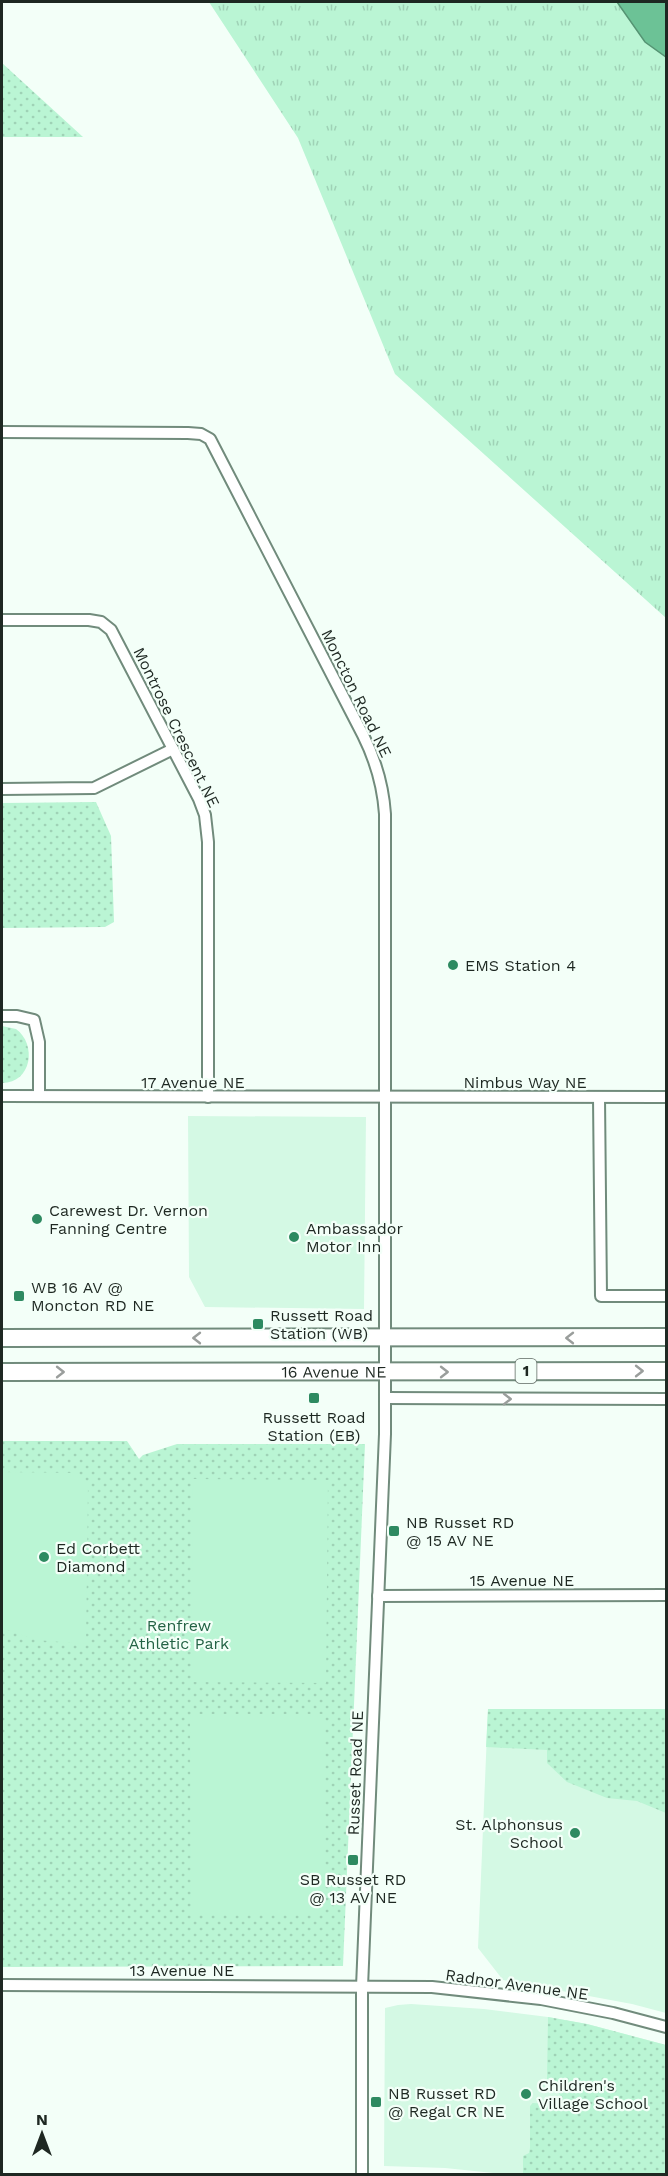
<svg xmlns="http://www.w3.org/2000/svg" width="668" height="2176" viewBox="0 0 668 2176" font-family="'Work Sans',sans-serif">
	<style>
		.built { fill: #d4f9e4 }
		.grass { fill: url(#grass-tufts) }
		.park { fill: url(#park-dots) }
		.garden { fill: #baf5d4 }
		.water { fill: #6cc296; stroke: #559473; stroke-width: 1.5 }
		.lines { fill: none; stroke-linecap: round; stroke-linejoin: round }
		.minor-casing { stroke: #718b7c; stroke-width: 14 }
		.trunk-casing { stroke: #718b7c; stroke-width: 20 }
		.minor { stroke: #fff; stroke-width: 10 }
		.trunk { stroke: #fff; stroke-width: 16 }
		.oneway { stroke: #9a9e9c }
		.poi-dot { fill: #2e8a61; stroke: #f3fff8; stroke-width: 2 }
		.labels { text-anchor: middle; stroke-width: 4.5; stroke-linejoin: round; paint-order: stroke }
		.shield { fill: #f3fff8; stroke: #5e6862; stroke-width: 1.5 }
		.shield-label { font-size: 15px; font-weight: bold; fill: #1e2822 }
		.street-label { font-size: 16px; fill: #1e2822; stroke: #f3fff8 }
		.poi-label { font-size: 16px; fill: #1e2822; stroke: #f3fff8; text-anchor: start }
		.park-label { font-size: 16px; fill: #236345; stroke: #f3fff8 }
	</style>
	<defs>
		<pattern id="grass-tufts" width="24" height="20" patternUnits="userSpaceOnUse" patternTransform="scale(1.5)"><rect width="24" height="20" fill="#baf5d4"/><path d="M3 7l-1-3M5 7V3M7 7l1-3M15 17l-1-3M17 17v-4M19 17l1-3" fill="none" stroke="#9fd2b6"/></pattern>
		<pattern id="park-dots" width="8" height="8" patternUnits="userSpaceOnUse" patternTransform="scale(1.5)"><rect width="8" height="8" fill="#baf5d4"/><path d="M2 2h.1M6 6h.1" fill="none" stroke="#9fd2b6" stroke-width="1.8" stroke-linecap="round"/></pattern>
	</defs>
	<rect width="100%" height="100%" fill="#f3fff8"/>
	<g class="built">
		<path d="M188 1116 366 1117 364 1309 205 1307 189 1277Z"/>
		<path d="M488 1709H666V2013L632 2004 503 1980 478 1948Z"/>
		<path d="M411 2004 484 2009 548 2017 587 2024 666 2045V2174H503L445 2168 384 2166 385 2008 398 2005Z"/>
	</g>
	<path class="grass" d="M209 2H666V618L395 374 298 138Z"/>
	<g class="park">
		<path d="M2 63 83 137H2Z"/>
		<path d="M96 802 111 836 114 922 105 927 2 928V803Z"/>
		<path d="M2 1026 16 1029C37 1044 32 1083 2 1083Z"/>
		<path d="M2 1441H127L139 1459 143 1455 177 1444H365L343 1966 2 1967Z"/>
		<path d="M488 1709H666V1813L637 1801 607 1798 567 1782 547 1763V1750L486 1747Z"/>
		<path d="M548 2017 587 2024 666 2045V2174H523V2156L529 2153 530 2148V2106L533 2103 563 2105 555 2080 547 2079Z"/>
	</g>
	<g class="garden">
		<path d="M2 1472 77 1473 88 1485 86 1644 36 1640 2 1628Z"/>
		<path d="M193 1479 328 1480 326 1683 191 1682Z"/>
		<path d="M190 1714H325V1915H191Z"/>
	</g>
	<path class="water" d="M617 2H666V57L645 42Z"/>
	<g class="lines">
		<g class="minor-casing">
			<g id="minor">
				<path d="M2 432 188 433 201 434 210 439 363 735C376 761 383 785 385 814V1434L362 1987V2174"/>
				<path d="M2 620H89L101 622 111 630 199 799 205 815 208 842V1097"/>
				<path d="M2 789 94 788 173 749"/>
				<path d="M2 1016H17L34 1020 39 1042V1096"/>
				<path d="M2 1096 666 1097"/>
				<path d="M599 1097 601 1296H666"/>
				<path d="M385 1398 666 1399"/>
				<path d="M378 1596 666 1595"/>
				<path d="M2 1985 432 1987 541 1999 613 2013 666 2027"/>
			</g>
		</g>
		<g class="trunk-casing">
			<g id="trunk">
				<path d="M2 1338 666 1337"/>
				<path id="s1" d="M2 1372 666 1371"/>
			</g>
		</g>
		<use href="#minor" class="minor"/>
		<use href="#trunk" class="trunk"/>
	</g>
	<defs><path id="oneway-chevron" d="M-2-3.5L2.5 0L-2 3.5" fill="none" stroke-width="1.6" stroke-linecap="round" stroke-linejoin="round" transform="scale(1.5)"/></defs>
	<g class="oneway">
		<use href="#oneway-chevron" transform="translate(197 1338) rotate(-180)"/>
		<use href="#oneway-chevron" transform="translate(570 1338) rotate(180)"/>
		<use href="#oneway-chevron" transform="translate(639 1371)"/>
		<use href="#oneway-chevron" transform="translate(60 1372)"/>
		<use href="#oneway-chevron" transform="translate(444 1372)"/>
		<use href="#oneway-chevron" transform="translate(507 1399)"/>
	</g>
	<g class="poi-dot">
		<circle cx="453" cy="965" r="6"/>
		<circle cx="37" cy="1219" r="6"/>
		<circle cx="294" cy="1237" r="6"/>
		<rect x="13" y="1290" width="12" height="12" rx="3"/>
		<rect x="252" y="1318" width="12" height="12" rx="3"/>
		<rect x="308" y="1392" width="12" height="12" rx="3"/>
		<rect x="388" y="1525" width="12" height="12" rx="3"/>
		<circle cx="44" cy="1557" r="6"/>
		<circle cx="575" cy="1833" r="6"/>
		<rect x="347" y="1854" width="12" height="12" rx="3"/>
		<circle cx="526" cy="2094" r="6"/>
		<rect x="370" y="2096" width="12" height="12" rx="3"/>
	</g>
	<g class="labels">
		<rect class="shield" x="515.5" y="1359" width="21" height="24" rx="4.5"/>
		<g class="shield-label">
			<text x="526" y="1376">1</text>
		</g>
		<g class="street-label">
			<text transform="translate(357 693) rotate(64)" y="6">Moncton Road NE</text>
			<text transform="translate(177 727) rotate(64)" y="6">Montrose Crescent NE</text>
			<text x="193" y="1088">17 Avenue NE</text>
			<text x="525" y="1088">Nimbus Way NE</text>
			<text dy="6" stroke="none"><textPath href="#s1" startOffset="332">16 Avenue NE</textPath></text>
			<text x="522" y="1586">15 Avenue NE</text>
			<text transform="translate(355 1773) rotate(-88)" y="6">Russet Road NE</text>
			<text x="182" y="1976">13 Avenue NE</text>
			<text transform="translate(517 1984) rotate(8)" y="6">Radnor Avenue NE</text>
		</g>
		<g class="poi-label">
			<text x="465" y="971">EMS Station 4</text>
			<text x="49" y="1216">Carewest Dr. Vernon<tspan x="49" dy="18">Fanning Centre</tspan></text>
			<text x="306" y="1234">Ambassador<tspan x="306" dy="18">Motor Inn</tspan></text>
			<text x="31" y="1293">WB 16 AV @<tspan x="31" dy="18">Moncton RD NE</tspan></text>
			<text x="270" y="1321">Russett Road<tspan x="270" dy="18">Station (WB)</tspan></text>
			<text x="314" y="1423" text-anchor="middle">Russett Road<tspan x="314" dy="18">Station (EB)</tspan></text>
			<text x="406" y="1528">NB Russet RD<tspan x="406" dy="18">@ 15 AV NE</tspan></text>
			<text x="56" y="1554">Ed Corbett<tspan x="56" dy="18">Diamond</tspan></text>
			<text x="563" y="1830" text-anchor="end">St. Alphonsus<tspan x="563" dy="18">School</tspan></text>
			<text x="353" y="1885" text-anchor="middle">SB Russet RD<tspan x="353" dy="18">@ 13 AV NE</tspan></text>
			<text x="538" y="2091">Children's<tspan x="538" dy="18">Village School</tspan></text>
			<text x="388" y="2099">NB Russet RD<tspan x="388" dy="18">@ Regal CR NE</tspan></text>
		</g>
		<g class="park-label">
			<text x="179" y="1631">Renfrew<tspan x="179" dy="18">Athletic Park</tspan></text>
		</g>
	</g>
	<rect width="668" height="2176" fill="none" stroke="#1e2822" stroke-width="6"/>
	<g transform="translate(42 2134)" stroke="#f3fff8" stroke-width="4.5" paint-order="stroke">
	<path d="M0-4.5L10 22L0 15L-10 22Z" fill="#1e2822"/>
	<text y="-9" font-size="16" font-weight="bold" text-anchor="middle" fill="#1e2822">N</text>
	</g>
</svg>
